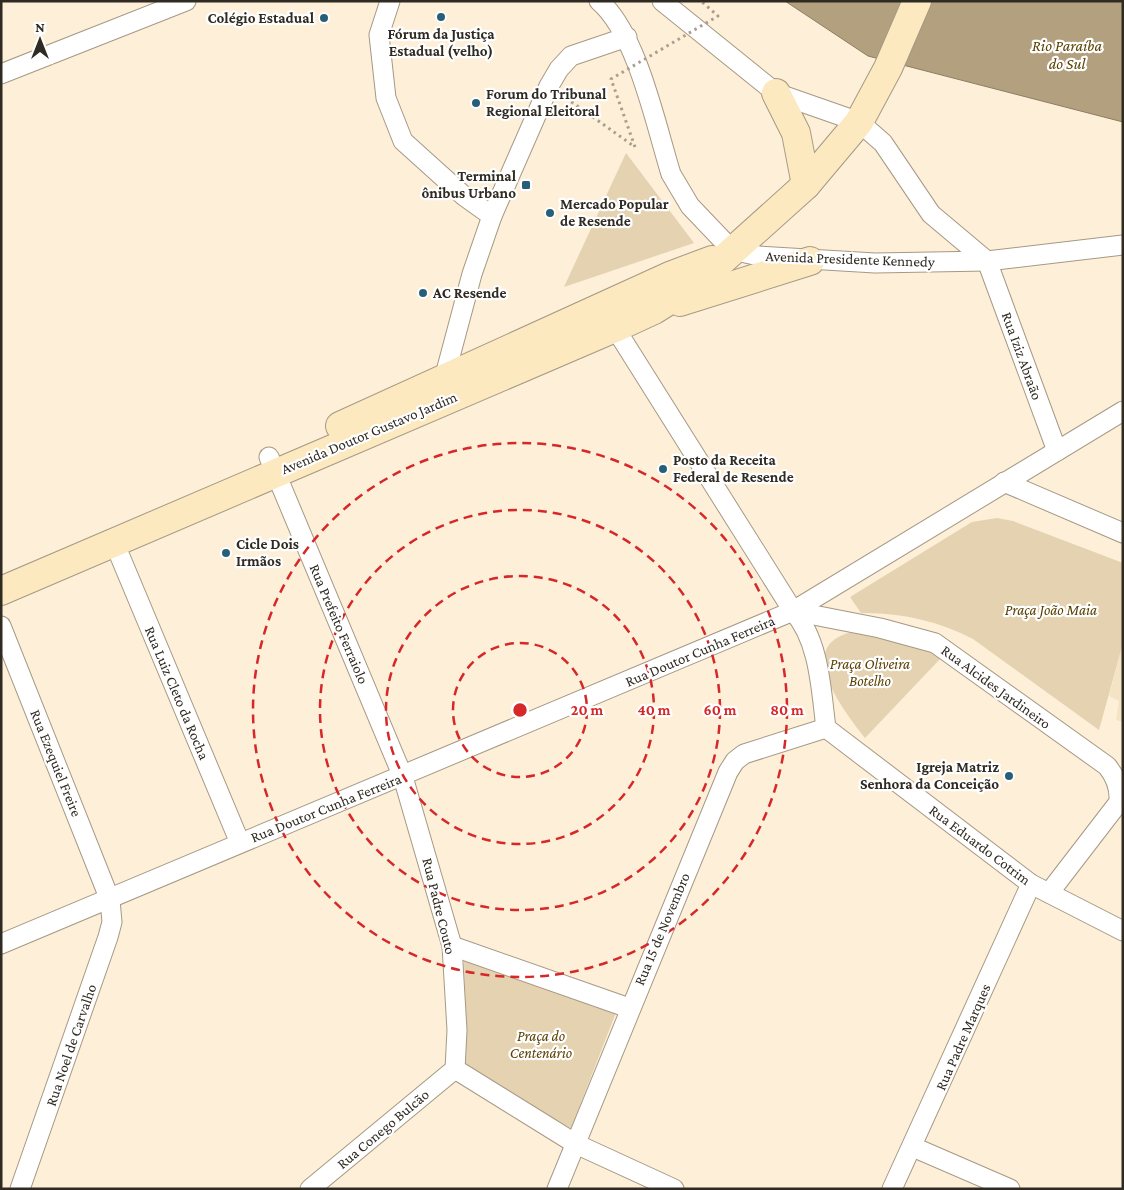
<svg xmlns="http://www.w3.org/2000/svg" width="1124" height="1190" viewBox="0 0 1124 1190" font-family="'Crimson Pro',serif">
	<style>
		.built { fill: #f4e3c5 }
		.green { fill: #e4d2b1 }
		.water { fill: #b3a07f; stroke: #8c7d63 }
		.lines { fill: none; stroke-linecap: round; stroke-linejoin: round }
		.minor-casing { stroke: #a69984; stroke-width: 21 }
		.secondary-casing { stroke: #a69984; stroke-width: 30 }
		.path { stroke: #a99f8e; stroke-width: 3; stroke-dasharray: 2.5 4; stroke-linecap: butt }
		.minor { stroke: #fff; stroke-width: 19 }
		.secondary { stroke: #fce9bf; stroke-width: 28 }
		.path-bridge { stroke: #a99f8e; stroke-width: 3; stroke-dasharray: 2.5 4; stroke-linecap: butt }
		.ring { fill: none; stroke: #d62828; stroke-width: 2.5; stroke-dasharray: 9 6 }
		.poi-dot { fill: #275f79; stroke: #fff; stroke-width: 2 }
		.labels { text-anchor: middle; stroke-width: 4.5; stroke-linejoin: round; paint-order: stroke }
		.poi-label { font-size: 15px; font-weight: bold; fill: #302b22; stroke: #fff; text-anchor: start }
		.street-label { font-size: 15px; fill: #302b22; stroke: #fff }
		.park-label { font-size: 15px; font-style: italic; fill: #5b4000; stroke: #fff }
		.water-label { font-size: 16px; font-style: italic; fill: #5b4001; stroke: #fff }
		.centre { fill: #d62828; stroke: #fff; stroke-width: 2.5 }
		.ring-label { font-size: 15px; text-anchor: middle; font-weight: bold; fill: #d62828; stroke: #fff; stroke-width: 4.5; stroke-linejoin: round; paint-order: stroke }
	</style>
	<rect width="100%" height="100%" fill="#fdefd8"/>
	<path class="built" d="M1123 643V722L1116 720 1119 701 1109 696Z"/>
	<g class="green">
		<path d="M626 153 694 243 564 287Z"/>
		<path d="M997 518 1013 521 1123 563V643L1099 730 973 639C939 621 899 612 861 613L850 597 972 522Z"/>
		<path d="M859 631 930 650 940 659 865 738C841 708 790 640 859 631Z"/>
		<path d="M464 958 617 1010 571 1128 466 1068Z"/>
	</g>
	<path class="water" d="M785 1H1123V122L868 56Z"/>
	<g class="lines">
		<g class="minor-casing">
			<g id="minor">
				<path d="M390 1 379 35 386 98 403 141 464 196 492 216"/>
				<path d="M599 1C637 33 656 126 671 174L690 206 732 250 759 256 875 263 987 261 1123 245"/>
				<path d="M662 1 776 93 859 122 883 143 931 214 987 261"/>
				<path d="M1 74 186 1"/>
				<path d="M987 261 1057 451"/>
				<path d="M615 328 793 611C820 641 821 691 826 728L1031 884 1123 931"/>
				<path d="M446 386 444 379 472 274 492 216 549 86 559 69 571 56 627 37"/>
				<path d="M269 457 403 777 452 946 457 1030 455 1069"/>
				<path d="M1004 482 1123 533"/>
				<path d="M114 542 240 843"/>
				<path d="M793 611 880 628 935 643 1107 766C1116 777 1120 788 1119 802L1049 893"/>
				<path d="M1 626 110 900 112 922 108 937 20 1189"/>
				<path d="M1 944 793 611 1123 411"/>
				<path d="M452 946 629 1008"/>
				<path d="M455 1069 576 1144 674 1189"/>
				<path d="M913 1147 1010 1189"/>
				<path d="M310 1189 455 1069"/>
				<path d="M557 1189 728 772 735 761 744 754 826 728"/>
				<path d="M892 1189 1031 884"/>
			</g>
		</g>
		<g class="secondary-casing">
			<g id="secondary">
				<path d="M776 93 796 133 806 185"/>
				<path d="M680 302 810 261"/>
				<path d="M340 426 672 275 712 260"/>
				<path d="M1 591 615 328 654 310 697 283 806 185 859 122 888 68 917 1"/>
			</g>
		</g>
		<path class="path" d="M566 98 635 147"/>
		<use href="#minor" class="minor"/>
		<use href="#secondary" class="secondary"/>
		<path class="path-bridge" d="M635 147 611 79 718 16 701 1"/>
	</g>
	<g class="ring">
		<circle cx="520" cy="710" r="67"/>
		<circle cx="520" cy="710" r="134"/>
		<circle cx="520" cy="710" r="200"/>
		<circle cx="520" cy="710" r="267"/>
	</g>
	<g class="poi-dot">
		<circle cx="441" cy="17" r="5"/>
		<circle cx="324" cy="18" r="5"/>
		<circle cx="476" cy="103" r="5"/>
		<rect x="521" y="180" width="10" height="10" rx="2.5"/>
		<circle cx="550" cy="213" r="5"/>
		<circle cx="423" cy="293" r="5"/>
		<circle cx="663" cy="469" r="5"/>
		<circle cx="226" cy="553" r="5"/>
		<circle cx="1009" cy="776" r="5"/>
	</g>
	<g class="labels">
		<g class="poi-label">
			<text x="314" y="23" text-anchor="end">Colégio Estadual</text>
			<text x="441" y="39" text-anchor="middle">Fórum da Justiça<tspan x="441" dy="17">Estadual (velho)</tspan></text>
			<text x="486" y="99">Forum do Tribunal<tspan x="486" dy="17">Regional Eleitoral</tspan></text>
			<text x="516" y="181" text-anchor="end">Terminal<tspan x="516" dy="17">ônibus Urbano</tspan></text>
			<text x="560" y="209">Mercado Popular<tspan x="560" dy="17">de Resende</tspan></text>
			<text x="433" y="298">AC Resende</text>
			<text x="673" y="465">Posto da Receita<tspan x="673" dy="17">Federal de Resende</tspan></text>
			<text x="236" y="549">Cicle Dois<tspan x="236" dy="17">Irmãos</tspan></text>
			<text x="999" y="772" text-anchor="end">Igreja Matriz<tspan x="999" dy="17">Senhora da Conceição</tspan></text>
		</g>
		<g class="street-label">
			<text transform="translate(850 259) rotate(2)" y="5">Avenida Presidente Kennedy</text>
			<text transform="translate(1022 356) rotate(70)" y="5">Rua Iziz Abraão</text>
			<text transform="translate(369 433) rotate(-23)" y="5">Avenida Doutor Gustavo Jardim</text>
			<text transform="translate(339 624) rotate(67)" y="5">Rua Prefeito Ferraiolo</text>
			<text transform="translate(700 651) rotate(-23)" y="5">Rua Doutor Cunha Ferreira</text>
			<text transform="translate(996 687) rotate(36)" y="5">Rua Alcides Jardineiro</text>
			<text transform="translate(177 693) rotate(67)" y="5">Rua Luiz Cleto da Rocha</text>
			<text transform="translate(56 763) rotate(68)" y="5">Rua Ezequiel Freire</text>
			<text transform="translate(326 808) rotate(-22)" y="5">Rua Doutor Cunha Ferreira</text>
			<text transform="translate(980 845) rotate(37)" y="5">Rua Eduardo Cotrim</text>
			<text transform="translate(439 906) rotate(76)" y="5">Rua Padre Couto</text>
			<text transform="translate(662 929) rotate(-67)" y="5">Rua 15 de Novembro</text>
			<text transform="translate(963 1037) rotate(-66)" y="5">Rua Padre Marques</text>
			<text transform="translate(71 1045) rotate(-71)" y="5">Rua Noel de Carvalho</text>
			<text transform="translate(383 1129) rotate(-40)" y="5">Rua Conego Bulcão</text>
		</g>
		<g class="park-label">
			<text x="1051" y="615">Praça João Maia</text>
			<text x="870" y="669">Praça Oliveira<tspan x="870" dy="17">Botelho</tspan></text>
			<text x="541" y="1041">Praça do<tspan x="541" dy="17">Centenário</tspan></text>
		</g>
		<g class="water-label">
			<text x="1067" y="51">Rio Paraíba<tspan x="1067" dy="18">do Sul</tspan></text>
		</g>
	</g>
	<circle cx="520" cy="710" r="8" class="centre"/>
	<g class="ring-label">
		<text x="587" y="715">20 m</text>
		<text x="654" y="715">40 m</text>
		<text x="720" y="715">60 m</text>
		<text x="787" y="715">80 m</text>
	</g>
	<rect width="1124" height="1190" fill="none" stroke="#302b22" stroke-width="5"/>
	<g transform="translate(40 40)" stroke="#ffffff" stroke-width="4" paint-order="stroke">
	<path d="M0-4L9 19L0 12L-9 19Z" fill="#302b22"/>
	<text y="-8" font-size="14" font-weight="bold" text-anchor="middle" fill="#302b22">N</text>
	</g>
</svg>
